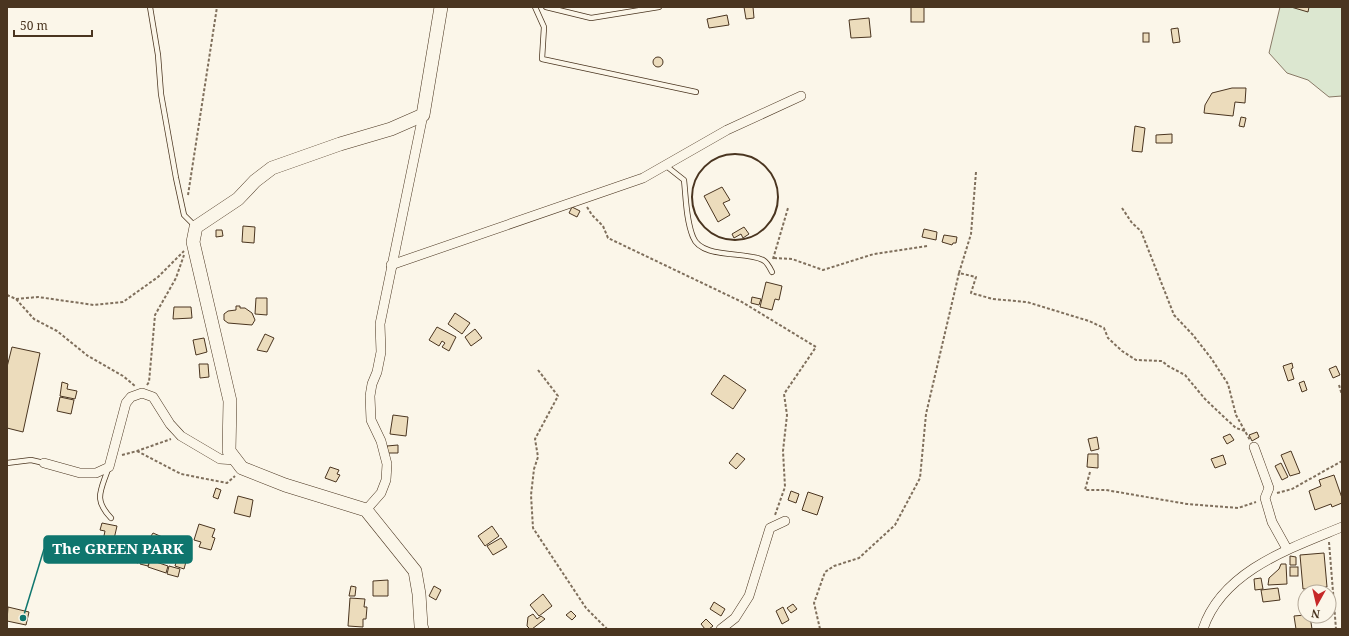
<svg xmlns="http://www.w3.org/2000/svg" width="1349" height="636" viewBox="0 0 1349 636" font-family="'Noto Serif',serif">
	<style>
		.green { fill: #dce7d0; stroke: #887966 }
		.building { fill: #ecdcbc; stroke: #4a3520 }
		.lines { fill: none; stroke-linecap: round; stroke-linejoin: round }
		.lane-casing { stroke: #4a3520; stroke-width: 6 }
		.street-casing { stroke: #4a3520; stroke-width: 10 }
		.secondary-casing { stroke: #4a3520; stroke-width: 14 }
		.path { stroke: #7f6f5c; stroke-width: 2; stroke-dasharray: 3 2; stroke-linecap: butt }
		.lane { stroke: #fbf6e9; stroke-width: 4.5 }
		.street { stroke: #fbf6e9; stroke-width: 9 }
		.secondary { stroke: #fbf6e9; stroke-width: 13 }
		.wall { stroke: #4a3520; stroke-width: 2 }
		.leader { fill: none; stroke: #0f766e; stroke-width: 1.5 }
		.callout-dot { fill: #0f766e; stroke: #fbf6e9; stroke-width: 1.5 }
		.callout { fill: #0f766e; stroke: #0f766e; stroke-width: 1.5 }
		.callout-label { font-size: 15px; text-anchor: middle; font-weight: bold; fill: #fff }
	</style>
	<rect width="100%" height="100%" fill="#fbf6e9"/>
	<path class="green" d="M1280 7H1342V96L1329 97 1308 80 1287 73 1269 53Z"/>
	<g class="building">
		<path d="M744 7H753L754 18 746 19Z"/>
		<rect x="911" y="7" width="13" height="15"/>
		<path d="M1291 7H1309L1308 12Z"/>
		<path d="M727 15 729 25 709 28 707 19Z"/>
		<path d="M869 18 871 37 851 38 849 20Z"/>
		<path d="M1178 28 1180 42 1173 43 1171 29Z"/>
		<rect x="1143" y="33" width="6" height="9"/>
		<circle cx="658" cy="62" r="5"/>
		<path d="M1232 88H1246L1245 103 1235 102 1233 116 1204 113 1205 105 1212 93Z"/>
		<path d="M1241 117 1246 118 1244 127 1239 126Z"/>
		<path d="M1135 126 1145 128 1142 152 1132 151Z"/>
		<path d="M1172 134V143H1156V135Z"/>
		<path d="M722 187 730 200 723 203 730 215 718 222 704 196Z"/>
		<path d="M572 207 580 211 577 217 569 213Z"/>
		<path d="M243 226 255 227 254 243 242 242Z"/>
		<path d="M744 227 749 234 743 238 741 234 734 238 732 234Z"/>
		<path d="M924 229 937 232 936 240 922 237Z"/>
		<path d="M216 230H222L223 236 216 237Z"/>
		<path d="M944 235 957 237 956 243H953L952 245 942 242Z"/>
		<path d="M766 282 782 286 779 300 775 299 772 310 760 307Z"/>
		<path d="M752 297 761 299 759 305 751 303Z"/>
		<path d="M256 298H267V315L255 314Z"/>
		<path d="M236 306H240V308H245L252 313 255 320 252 325 228 323 224 320V314L228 311 236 310Z"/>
		<path d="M174 307H191L192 318 173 319Z"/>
		<path d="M455 313 470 323 462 334 448 324Z"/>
		<path d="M437 327 456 337 449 351 442 347 445 343 442 341 439 346 429 340Z"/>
		<path d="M475 329 482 338 471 346 465 337Z"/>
		<path d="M265 334 274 338 267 352 257 350Z"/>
		<path d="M204 338 207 352 196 355 193 340Z"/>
		<path d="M12 347 40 353 23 432 7 428V367Z"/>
		<path d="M1292 363 1293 368 1291 369 1294 379 1288 381 1283 366Z"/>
		<path d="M199 364H208L209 377 200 378Z"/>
		<path d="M1336 366 1340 375 1333 378 1329 369Z"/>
		<path d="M724 375 746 390 733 409 711 394Z"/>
		<path d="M1304 381 1307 390 1302 392 1299 383Z"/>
		<path d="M62 382 68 384 67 389 77 391 75 399 60 396Z"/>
		<path d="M60 397 74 400 71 414 57 411Z"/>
		<path d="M393 415 408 417 406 436 390 434Z"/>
		<path d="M1257 432 1259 437 1252 441 1249 435Z"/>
		<path d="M1230 434 1234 440 1227 444 1223 437Z"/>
		<path d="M1097 437 1099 449 1091 451 1088 439Z"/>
		<path d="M398 445V453H388L387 446Z"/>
		<path d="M1291 451 1300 473 1290 476 1281 455Z"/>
		<path d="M737 453 745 459 736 469 729 463Z"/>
		<path d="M1088 454H1098V468L1087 467Z"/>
		<path d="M1223 455 1226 464 1215 468 1211 459Z"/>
		<path d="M1281 463 1288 477 1282 480 1275 466Z"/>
		<path d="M330 467 339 470 337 474 340 475 336 482 325 478Z"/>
		<path d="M1334 475 1342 498V503L1332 507 1331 504 1315 510 1309 491 1321 486 1319 480Z"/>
		<path d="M216 488 221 490 218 499 213 497Z"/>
		<path d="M791 491 799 494 796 503 788 500Z"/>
		<path d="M808 492 823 497 817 515 802 510Z"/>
		<path d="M238 496 253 500 250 517 234 513Z"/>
		<path d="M102 523 117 526 111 552 101 550 105 531 100 530Z"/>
		<path d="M199 524 215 529 212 537 215 538 211 550 199 547 201 542 194 540Z"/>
		<path d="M492 526 499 536 485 546 478 536Z"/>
		<path d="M153 533 167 539 163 546 149 539Z"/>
		<path d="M501 538 507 547 493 555 487 546Z"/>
		<path d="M120 544 143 552 138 563 116 556Z"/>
		<path d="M1324 553 1327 587 1303 589 1300 555Z"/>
		<path d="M143 556 150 559 148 566 140 564Z"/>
		<path d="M178 556 187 558 184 569 175 566Z"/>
		<path d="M1290 556 1296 557V565H1290Z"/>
		<path d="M150 560 168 566 166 573 148 567Z"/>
		<path d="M1281 564H1286L1287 584 1268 585 1269 578 1279 569Z"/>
		<path d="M169 566 180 569 178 577 167 574Z"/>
		<rect x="1290" y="567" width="8" height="9"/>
		<path d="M1261 578 1263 589 1255 590 1254 579Z"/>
		<path d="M388 580V596H373V581Z"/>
		<path d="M351 586 356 587 355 596H349Z"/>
		<path d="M434 586 441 590 436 600 429 596Z"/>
		<path d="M1278 588 1280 600 1263 602 1261 590Z"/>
		<path d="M543 594 552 606 539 616 530 605Z"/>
		<path d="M350 598 365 599 364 607H367L366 619H363V627L348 626Z"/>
		<path d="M714 602 725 609 721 616 710 609Z"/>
		<path d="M793 604 797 609 791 613 787 608Z"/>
		<path d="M8 607 29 612 26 625 7 621Z"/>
		<path d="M783 607 789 620 782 624 776 611Z"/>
		<path d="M571 611 576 616 572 620 566 615Z"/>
		<path d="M533 614 537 619 541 616 545 619 532 629H530L527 626 528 617Z"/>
		<path d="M1305 615V616H1310L1312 629H1296L1294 616Z"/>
		<path d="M706 619 713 626 709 629H705L701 624Z"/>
	</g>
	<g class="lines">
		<g class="lane-casing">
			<g id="lane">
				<path d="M150 7 158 55 161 94 176 178 184 215 195 226"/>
				<path d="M535 7 544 27 542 59 696 92"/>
				<path d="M546 7 591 18 659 7"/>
				<path d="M665 165 684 180C686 198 686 220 693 237 701 259 745 251 763 260 767 262 770 268 772 272"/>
				<path d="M7 463 31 460 44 463"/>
				<path d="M108 469C101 491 93 499 111 518"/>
			</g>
		</g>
		<g class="street-casing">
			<g id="street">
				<path d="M391 265 643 178 727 130 801 96"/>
				<path d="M1254 447 1269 488 1265 498 1272 522 1287 549"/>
				<path d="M44 463 80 473H96L109 467 126 403 131 397 142 393 153 397 170 424 181 436 220 459 236 460"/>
				<path d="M366 510 381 493 386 480 387 464 381 441 371 420 370 396 372 384 377 372 381 352 380 324 423 115"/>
				<path d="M721 629 735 618 749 596 770 528 785 521"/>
				<path d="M1203 629C1222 571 1291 548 1342 527"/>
			</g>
		</g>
		<g class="secondary-casing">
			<path id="secondary" d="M422 629 421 626 419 594 415 571 366 510 285 485 242 468 229 451 230 401 193 242 196 227 238 199 255 181 272 168 340 144 391 129 423 115 441 7"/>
		</g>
		<g class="path">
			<path d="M976 172 971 234 959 273 976 277 971 293 993 299 1027 302 1089 321 1104 328 1108 338 1122 351 1136 360 1162 361 1168 366 1185 375 1205 399 1225 418 1236 428 1245 431"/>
			<path d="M188 195 217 7"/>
			<path d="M587 207 592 215 603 226 608 238 742 302 816 347 784 394 787 415 783 451 785 487 775 515"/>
			<path d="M1122 208 1132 223 1141 231 1174 315 1193 335 1211 358 1228 384 1236 415 1250 440"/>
			<path d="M774 258 792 259 823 270 874 254 927 246"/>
			<path d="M773 259 788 208"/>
			<path d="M7 295 16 299 34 319 57 331 88 356 123 376 135 386"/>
			<path d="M16 299 38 297 94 305 123 302 158 277 184 251"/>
			<path d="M538 370 558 396 535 439 538 457 534 469 531 495 533 528 586 608 607 629"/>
			<path d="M147 385 149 382 155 315 176 278 184 255"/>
			<path d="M1339 385 1342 395"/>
			<path d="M137 451 181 474 227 483 235 476"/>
			<path d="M122 455 137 451 171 439"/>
			<path d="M1090 472 1085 490H1106L1187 504 1238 508 1256 502"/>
			<path d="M1277 493 1292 489 1342 461"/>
			<path d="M1329 542 1336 629"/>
			<path d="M820 629 814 603 825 572 834 566 859 558 895 525 920 478 926 414 959 273"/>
		</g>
		<use href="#lane" class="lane"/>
		<use href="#street" class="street"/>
		<use href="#secondary" class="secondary"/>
		<circle class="wall" cx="735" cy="197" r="43"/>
	</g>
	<path class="leader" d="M23 618L44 549"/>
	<circle class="callout-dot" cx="23" cy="618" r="4"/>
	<rect class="callout" x="44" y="536" width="148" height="27" rx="4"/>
	<g class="callout-label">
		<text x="118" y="554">The GREEN PARK</text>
	</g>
	<rect width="1349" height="636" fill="none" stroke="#4a3520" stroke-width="16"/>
	<g transform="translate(1317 604) rotate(188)"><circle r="19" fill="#fbf6e9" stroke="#b4a999"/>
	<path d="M0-3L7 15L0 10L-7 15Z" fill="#c62828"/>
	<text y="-6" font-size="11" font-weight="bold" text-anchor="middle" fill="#4a3520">N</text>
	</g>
	<path d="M14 30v6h78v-6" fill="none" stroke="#4a3520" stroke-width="2"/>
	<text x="20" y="30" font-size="12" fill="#4a3520" stroke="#fbf6e9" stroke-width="3" paint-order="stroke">50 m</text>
</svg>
